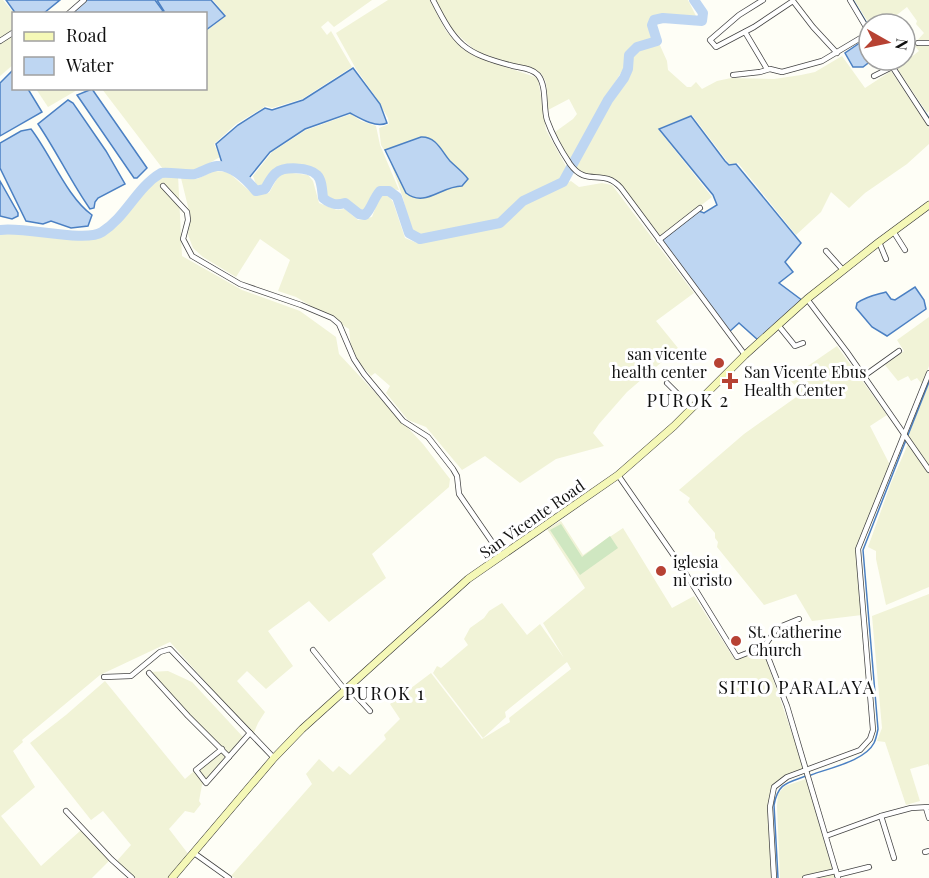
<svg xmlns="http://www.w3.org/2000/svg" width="929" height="878" viewBox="0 0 929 878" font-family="'Playfair Display',serif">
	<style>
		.farmland { fill: #f1f3d7 }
		.green { fill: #cfe7c1 }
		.water { fill: #bed6f2; stroke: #4b80c3; stroke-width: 1.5 }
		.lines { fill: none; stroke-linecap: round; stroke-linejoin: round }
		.stream { stroke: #4b80c3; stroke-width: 1.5 }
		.river { stroke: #bed6f2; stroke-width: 10 }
		.street-casing { stroke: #444; stroke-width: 6 }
		.secondary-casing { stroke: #333; stroke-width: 8 }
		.street { stroke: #fff; stroke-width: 4.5 }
		.secondary { stroke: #f5f8b7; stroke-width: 7 }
		.poi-dot { fill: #b74233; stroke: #fff; stroke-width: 2 }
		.labels { text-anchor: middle; stroke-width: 6; stroke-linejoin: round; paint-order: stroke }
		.poi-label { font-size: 16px; fill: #111; stroke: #fff; text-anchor: start }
		.street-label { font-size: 16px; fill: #111; stroke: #fff }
		.neighbourhood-label { font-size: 18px; letter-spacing: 1.5px; fill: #111; stroke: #fff }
	</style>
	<rect width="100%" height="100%" fill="#fefef6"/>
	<g class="farmland">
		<path d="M0 0H3L14 13V64L0 76Z"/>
		<path d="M213 0H372L334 27 328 21 321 27 327 35 331 31 352 67 302 99 272 108 266 106 236 124 214 144 220 157 206 165 194 170 163 169 102 89 206 88V31L226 16Z"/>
		<path d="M388 0H430L446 31 463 49 474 56 538 78 546 130 568 170 561 182 522 199 498 222 421 238 411 231 403 198 389 158 381 145 379 128 389 124 388 118 375 96 356 69 336 33Z"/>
		<path d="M435 0H688L697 18 667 14 653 16 648 26 653 39 636 43 625 54 624 68 605 98 571 164 555 132 573 119 577 114 569 99 548 110 546 82 541 73 477 52 449 27Z"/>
		<path d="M854 0H929V41L915 43 924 33 916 24 917 21 907 7 889 21 890 24H875L872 20 868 22Z"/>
		<path d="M658 41 667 61 668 70 687 87H691L696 82 702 89 717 81 731 78 774 79 801 75 815 72 842 56 865 88 891 71 929 128V144L907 164 865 193 849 208 831 192 821 212 796 235 738 163 730 165 692 115 658 129 712 197 659 237 617 180 609 176 584 174 577 169V165L582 150 595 126 629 70 630 55 637 48 653 45Z"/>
		<path d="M922 43 929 44V111L927 113 897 68 919 51 915 46Z"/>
		<path d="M36 89H79L48 107Z"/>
		<path d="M351 114 361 121 376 126 380 145 399 190 378 188 371 196 365 212 359 210 347 199 339 202 331 201 326 197 320 174 313 168 284 165 273 171 263 186 257 187 253 176 272 152 306 130Z"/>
		<path d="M214 171 228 172 254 195 269 193 278 177 285 172 308 175 313 181 319 203 337 210 345 209 358 220 372 217 380 196 388 195 393 202 405 238 417 243 499 227 512 218 524 202 571 181 579 187 602 183 612 185 694 293 656 321 678 348 627 392 599 424 593 433 604 446 556 459 520 483 485 456 462 470 426 427 408 420 386 393 390 386 375 373 371 376 361 365 351 348 349 329 296 297 278 291 290 260 260 239 236 277 203 257 193 248 188 235 190 215 181 178 197 179Z"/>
		<path d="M178 175 182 256 242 290 300 311 336 337 339 354 423 444 450 479 449 487 372 554 386 578 329 622 309 601 268 631 293 666 266 689 247 671 237 681 265 712 258 723 253 735 170 642 100 675 22 740 23 742 13 751 35 787 1 816 41 866 80 831 84 832 109 861 92 878H0V233L19 231 59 239 102 236 149 187 162 176Z"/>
		<path d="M929 317V366L922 384 917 378 911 381 908 376 898 381 885 365 904 351 897 340Z"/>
		<path d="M837 346 887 415 870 426 890 465 857 548 862 615 812 621 796 594 764 605 717 547 718 542 715 538V533L688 502 690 498 679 490 744 434 802 393 789 379Z"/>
		<path d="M929 384V468L911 440 907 438Z"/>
		<path d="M908 444 929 474V587L886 605 876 559V551L868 547 891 483Z"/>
		<path d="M561 521 583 555 623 528 672 608 694 596 735 660 761 651 764 653 804 768 773 787 769 807 771 878H235L231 876 312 784 306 774 319 759 333 772 339 766 350 775 386 739 384 735 400 719 390 704 431 673 482 739 510 722 509 718 571 669 567 662 505 712 506 717 483 738 433 673 437 666 441 668 468 645 464 639 470 628 484 618 489 611 502 603 527 635 540 624 564 658 543 623 585 588 547 529Z"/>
		<path d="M929 594V767L928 764 910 769 920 801 906 805 885 742 877 741 882 728 872 616Z"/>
		<path d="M168 671 192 682 243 737 230 756 149 672Z"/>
		<path d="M105 681 185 779 220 749 229 757 202 785 199 801 201 804 194 813 185 811 169 829 189 855 169 878H135L116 862 131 845 103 811 91 820 30 743 66 715Z"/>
		<path d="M806 779 835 878H780L777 806 778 794 785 786Z"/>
	</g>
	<path class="green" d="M561 524 582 557 610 536 618 548 580 575 550 530Z"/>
	<g class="water">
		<path d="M6 0H60L44 13 16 14Z"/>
		<path d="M87 0H155L163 11 160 14H77L74 9Z"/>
		<path d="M157 0H211L225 16 206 30V14L161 13 164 11Z"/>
		<path d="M864 40 869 48V60H872L863 67H853L845 53Z"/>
		<path d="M353 68 380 104 387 123C376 128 361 119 350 113L305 129 270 152 249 178 233 167 222 163 216 144 238 125 265 108 272 110 303 100Z"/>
		<path d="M13 70 14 88 28 89 42 112 0 136V83Z"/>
		<path d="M92 89 147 168 137 178H134L77 95Z"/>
		<path d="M68 100 73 103 106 151 125 184 98 198 95 202 94 208 90 209C71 182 57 152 38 124Z"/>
		<path d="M691 116 725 161 729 165 736 164 801 243 785 262 793 272 779 283 803 301 758 340 739 323 729 332 661 241 699 211 704 213 717 205 713 195 659 129Z"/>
		<path d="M31 129C51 155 67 197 92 215L88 226 71 228 51 221 43 224 26 221 0 168V143L21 131Z"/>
		<path d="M421 137C436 136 442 152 450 161 456 167 463 172 468 179L462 186C441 186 425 208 406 193L385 150Z"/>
		<path d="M0 181 18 213V216L12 219 0 216Z"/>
		<path d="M915 287 924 300 926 309 887 336 872 327 856 308 857 303C867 296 875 295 886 292L891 299 895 300Z"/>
	</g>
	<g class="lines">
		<g class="stream">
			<path d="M853 0 869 27"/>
			<path d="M915 98 929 118"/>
			<path d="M908 435 929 382"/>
			<path d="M811 775C829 768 865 761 874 743 876 739 877 734 878 729L863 550 906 440"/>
			<path d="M778 878 774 805C778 783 787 783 806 776"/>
		</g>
		<path class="river" d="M0 230C24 226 85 243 102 232 126 217 137 187 161 173 172 172 185 175 195 174 202 172 209 167 217 166 233 165 247 180 256 191L265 189C268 184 271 177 276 173 284 166 309 167 317 175 322 180 322 190 323 198 330 204 336 206 345 203L359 214 365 215C372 208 373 199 380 191H389L397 197 409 233 420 239 500 223 523 201 563 182 608 100 624 78 628 69 629 55 637 47 657 41 652 25 654 20 663 18 702 21 703 13 694 0"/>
		<g class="street-casing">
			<g id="street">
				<path d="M433 0C456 45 463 53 513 66 521 68 532 68 538 75 547 86 543 107 547 120 552 134 562 152 570 164 587 188 602 167 621 188L745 355"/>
				<path d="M763 0 739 15 710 40 716 47 754 27 793 1 813 27 837 53"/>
				<path d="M850 0 869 32"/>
				<path d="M68 14 84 0"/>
				<path d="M745 32 767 69"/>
				<path d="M0 41 14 32"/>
				<path d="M918 43H929"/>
				<path d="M888 60 929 123"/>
				<path d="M733 75 760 72 770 69 782 72 822 61 869 33"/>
				<path d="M874 76 892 67"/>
				<path d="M163 186 187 212 188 220 183 239 192 256 240 284 301 305 332 318 339 324 354 359 364 374 403 421 428 437 453 469 457 476 459 494 501 555"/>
				<path d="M893 231 905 250"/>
				<path d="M659 240 700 208"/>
				<path d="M879 242 886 259"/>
				<path d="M826 251 843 270"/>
				<path d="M807 299 847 352 929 470"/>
				<path d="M778 325 795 346 803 343"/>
				<path d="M864 376 899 351"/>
				<path d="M667 383 692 408"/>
				<path d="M618 475 681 566 737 657 760 648 766 652 787 706 838 878"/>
				<path d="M763 648 777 628 799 619"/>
				<path d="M313 650 345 690"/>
				<path d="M149 673 188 716 229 757"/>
				<path d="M104 677 131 676 160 652 170 649 274 758"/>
				<path d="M348 687 370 711"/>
				<path d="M222 749 196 770 206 783 250 733"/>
				<path d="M926 808 929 818"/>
				<path d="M66 811 111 859 132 878"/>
				<path d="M881 816 894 858"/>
				<path d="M826 836 881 816 911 808 929 807"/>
				<path d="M925 852 929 851"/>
				<path d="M194 853 229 878"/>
				<path d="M837 875 869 867"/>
				<path d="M774 878 770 807 774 787 787 777 860 750 870 739 873 730 858 549 929 373"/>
				<path d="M805 878 836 871"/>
			</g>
		</g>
		<g class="secondary-casing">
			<path id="secondary" d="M172 878 274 758 302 729 468 579 618 475 674 426 745 355 807 299 879 242 929 205"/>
		</g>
		<use href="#street" class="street"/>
		<use href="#secondary" class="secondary"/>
	</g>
	<g class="poi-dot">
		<circle cx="719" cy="363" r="6"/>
		<path d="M727 372h6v6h6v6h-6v6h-6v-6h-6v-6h6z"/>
		<circle cx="661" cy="571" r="6"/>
		<circle cx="736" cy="641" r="6"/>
	</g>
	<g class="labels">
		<g class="poi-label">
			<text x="707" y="360" text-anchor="end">san vicente<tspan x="707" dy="18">health center</tspan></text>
			<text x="744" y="378">San Vicente Ebus<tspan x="744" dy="18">Health Center</tspan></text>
			<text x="673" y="568">iglesia<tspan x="673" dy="18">ni cristo</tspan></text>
			<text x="748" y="638">St. Catherine<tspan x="748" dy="18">Church</tspan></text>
		</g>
		<g class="street-label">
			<text transform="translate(532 519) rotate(-35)" y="6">San Vicente Road</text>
		</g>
		<g class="neighbourhood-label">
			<text x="688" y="407">PUROK 2</text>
			<text x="797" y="694">SITIO PARALAYA</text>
			<text x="385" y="700">PUROK 1</text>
		</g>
	</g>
	<rect x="12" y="12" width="195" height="78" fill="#ffffff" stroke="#a0a0a0" stroke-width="1.5"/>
	<rect x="24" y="32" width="30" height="9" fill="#f5f8b7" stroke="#a0a0a0" stroke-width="1.5"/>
	<text x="66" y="42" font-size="18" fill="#111111">Road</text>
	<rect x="24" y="57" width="30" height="18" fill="#bed6f2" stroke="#a0a0a0" stroke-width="1.5"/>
	<text x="66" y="72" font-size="18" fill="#111111">Water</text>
	<g transform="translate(887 42) rotate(99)"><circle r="28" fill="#ffffff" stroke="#a0a0a0" stroke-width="1.5"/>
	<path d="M0-4.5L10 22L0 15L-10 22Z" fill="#b74233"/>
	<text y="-9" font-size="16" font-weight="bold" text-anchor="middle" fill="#111111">N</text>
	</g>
</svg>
